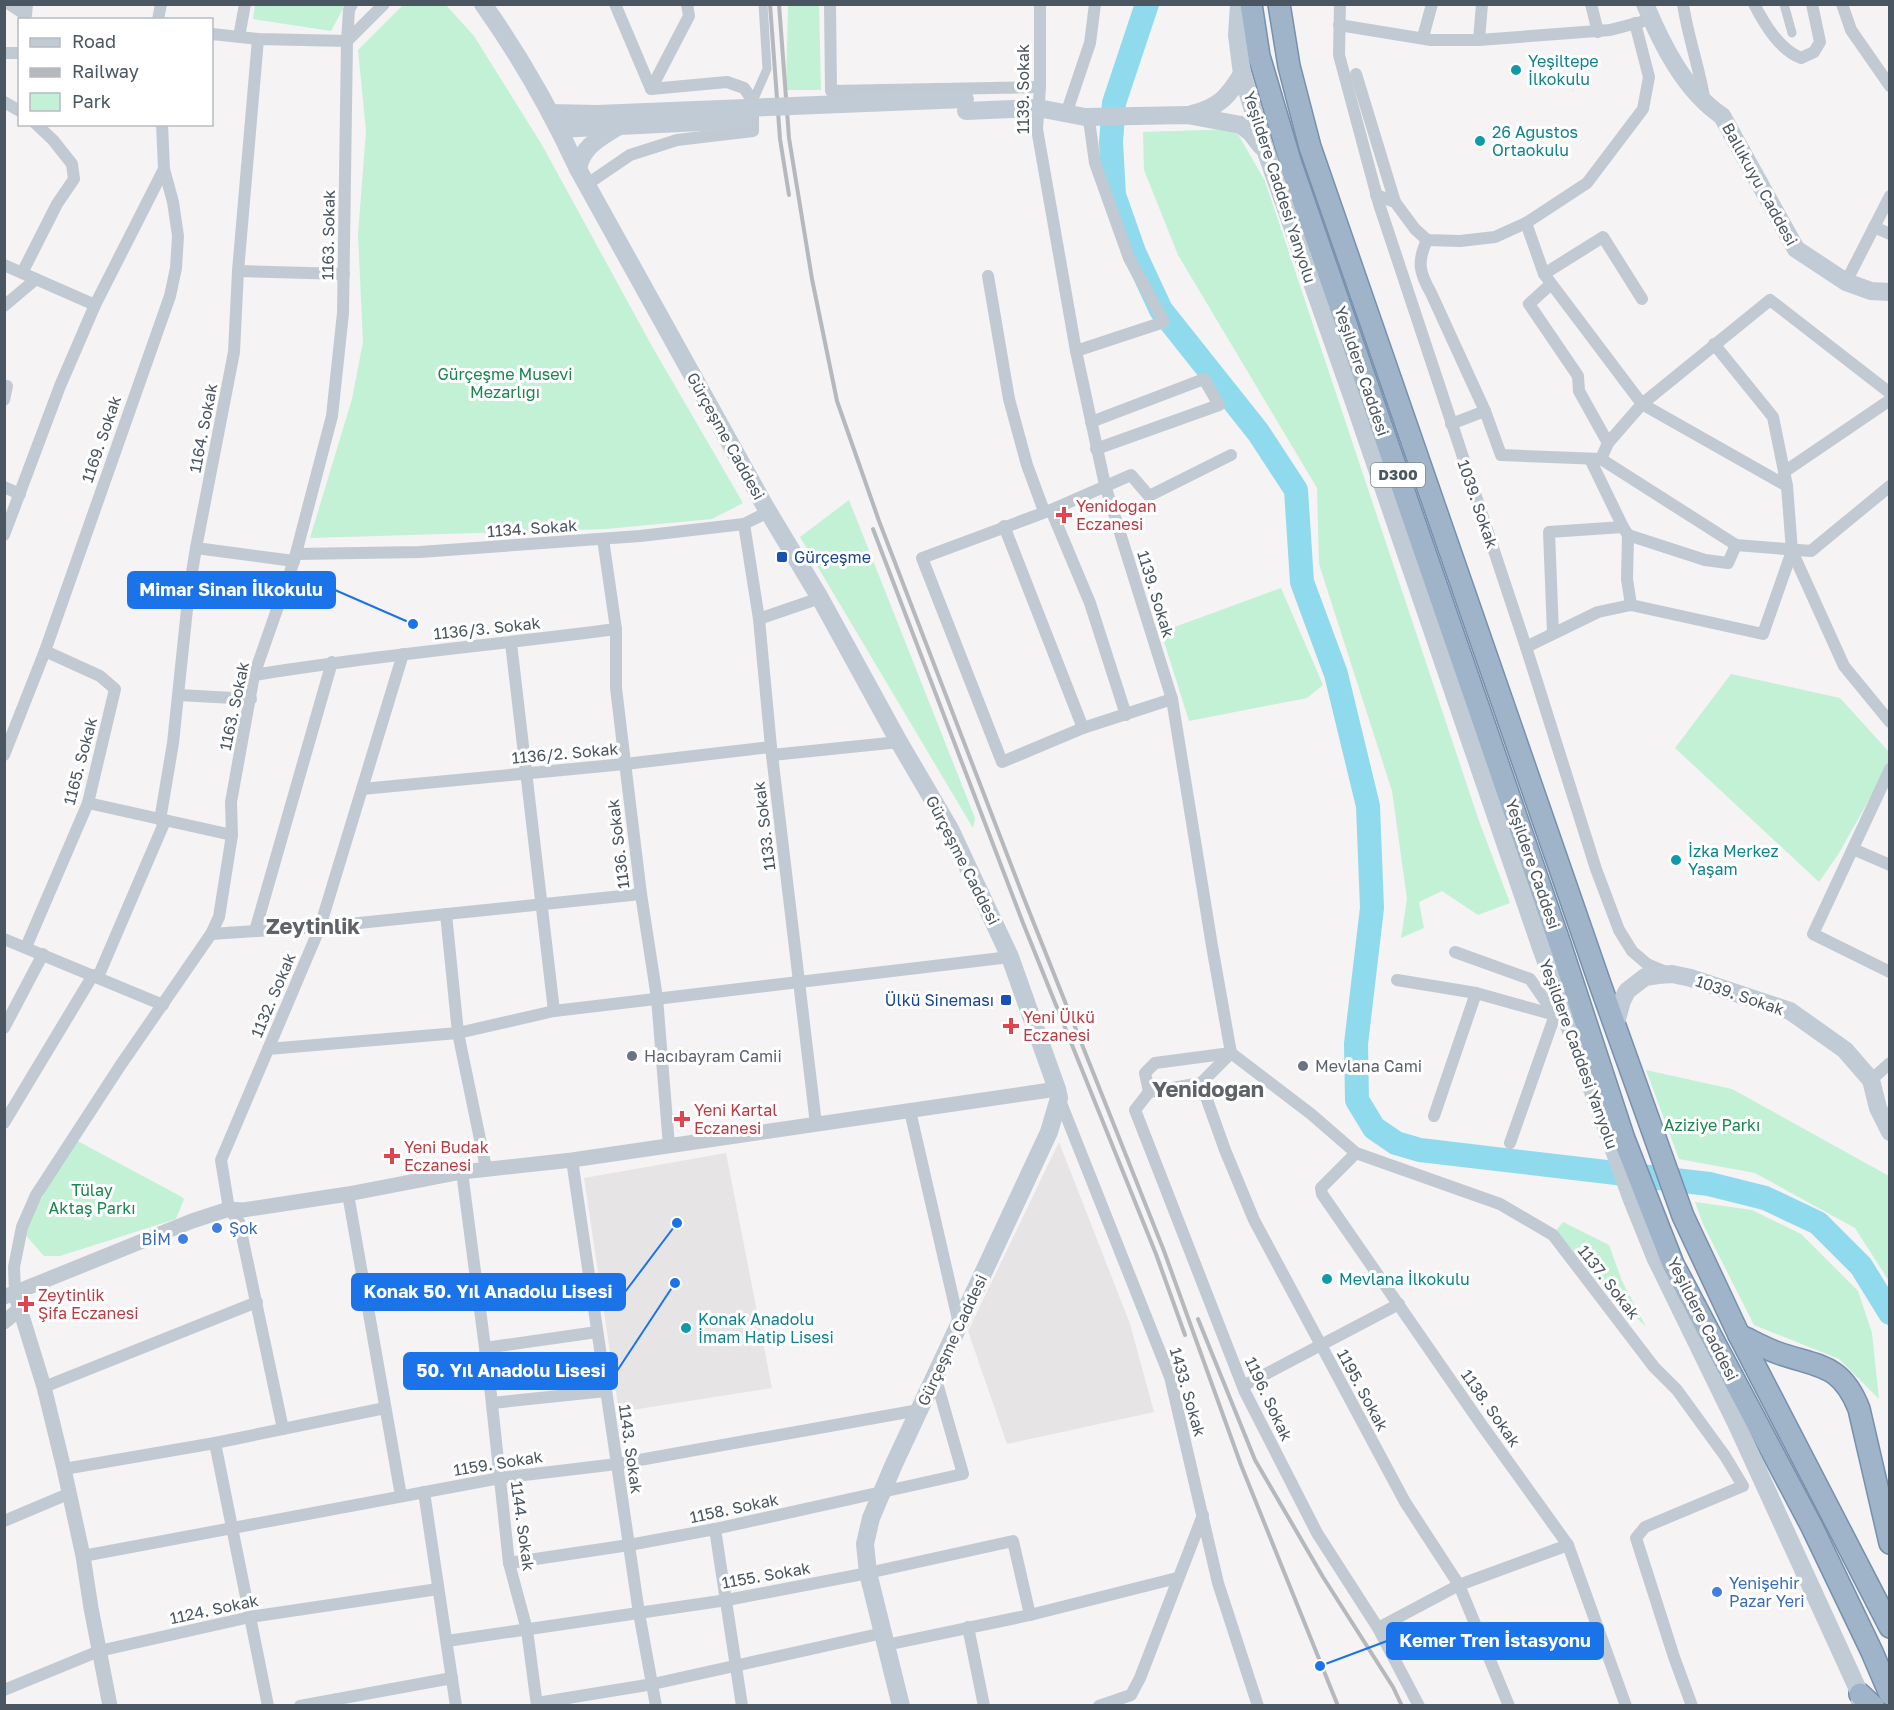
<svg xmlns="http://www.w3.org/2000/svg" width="1894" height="1710" viewBox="0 0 1894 1710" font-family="'Golos Text',sans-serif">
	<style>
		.education { fill: #e6e4e5 }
		.green { fill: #c3f1d5 }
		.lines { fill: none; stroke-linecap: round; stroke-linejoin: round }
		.river { stroke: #90daee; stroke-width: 24 }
		.trunk-casing { stroke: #7690ad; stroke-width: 24 }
		.pedestrian { stroke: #c1cad2; stroke-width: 9 }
		.minor { stroke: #c1cad2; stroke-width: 12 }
		.tertiary { stroke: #c1cad2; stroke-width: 15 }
		.secondary { stroke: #c1cbd6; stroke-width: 18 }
		.trunk { stroke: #9fb4c9; stroke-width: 21 }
		.rail { stroke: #b5b8bd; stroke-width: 4 }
		.secondary-bridge { stroke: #c1cbd6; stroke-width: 18 }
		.culture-dot { fill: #0f9aa8; stroke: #fff; stroke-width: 2 }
		.health-dot { fill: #e0444e; stroke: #fff; stroke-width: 2 }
		.transit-dot { fill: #1a4fb4; stroke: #fff; stroke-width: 2 }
		.worship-dot { fill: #6b7280; stroke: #fff; stroke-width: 2 }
		.shop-dot { fill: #3f7fe0; stroke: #fff; stroke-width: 2 }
		.labels { text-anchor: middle; stroke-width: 6; stroke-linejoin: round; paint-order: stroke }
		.shield { fill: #fff; stroke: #808990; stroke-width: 1.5 }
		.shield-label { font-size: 15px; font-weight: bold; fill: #4a5661 }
		.culture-label { font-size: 16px; fill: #0d838f; stroke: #fff; text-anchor: start }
		.street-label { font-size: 16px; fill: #4a5661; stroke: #fff }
		.park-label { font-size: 16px; fill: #17864f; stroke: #fff }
		.health-label { font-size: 16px; fill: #be3a42; stroke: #fff; text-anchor: start }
		.transit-label { font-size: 16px; fill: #164399; stroke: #fff; text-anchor: start }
		.worship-label { font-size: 16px; fill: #5b616d; stroke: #fff; text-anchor: start }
		.shop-label { font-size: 16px; fill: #366cbe; stroke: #fff; text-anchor: start }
		.district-label { font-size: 22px; font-weight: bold; fill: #5f6368; stroke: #fff }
		.leader { fill: none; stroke: #1a73e8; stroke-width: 2 }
		.callout-dot { fill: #1a73e8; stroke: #fff; stroke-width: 2 }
		.callout { fill: #1a73e8; stroke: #1a73e8; stroke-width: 2 }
		.callout-label { font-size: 18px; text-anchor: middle; font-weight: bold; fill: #fff }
	</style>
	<rect width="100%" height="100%" fill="#f5f3f3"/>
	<g class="education">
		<path d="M1059 1142 1130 1324 1154 1412 1007 1444 968 1331Z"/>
		<path d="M726 1153 772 1388 619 1412 584 1178Z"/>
	</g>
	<g class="green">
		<path d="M255 5V4L345 5 331 31 253 19Z"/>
		<path d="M403 5H446L474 36 542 145 653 348 743 503 712 519 606 529 310 538 352 399 363 342 358 235 366 131 358 50Z"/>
		<path d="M788 5H819L821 90H786Z"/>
		<path d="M1235 129 1265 181 1479 821 1510 903 1478 915 1442 891 1419 902 1424 928 1401 938 1407 899 1392 791 1319 564 1317 488 1178 255 1144 170 1143 132Z"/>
		<path d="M849 500 975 818 973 828 800 537Z"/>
		<path d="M1281 588 1323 685 1307 698 1189 721 1161 632Z"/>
		<path d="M1731 674 1840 698 1889 752V764L1839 853 1819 882 1675 748Z"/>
		<path d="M1646 1070 1732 1089 1889 1176V1281L1855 1228 1755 1173 1679 1159Z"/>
		<path d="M74 1139 180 1196 184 1199 176 1219 60 1256H44L23 1232Z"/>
		<path d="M1695 1202 1752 1210 1801 1234 1858 1291 1872 1333 1879 1399 1839 1359 1754 1325 1703 1224Z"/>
		<path d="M1563 1222 1609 1245 1622 1281 1646 1327 1597 1278 1556 1231Z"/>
	</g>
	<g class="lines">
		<path class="river" d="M1147 4 1114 103 1111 142 1114 195 1134 252 1161 310 1258 432 1296 490 1302 582 1336 674 1368 806 1372 908 1356 1044 1357 1100 1374 1128 1396 1143 1420 1150 1709 1184 1765 1198 1818 1223 1861 1266 1890 1313"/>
		<g class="trunk-casing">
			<g id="trunk">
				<path d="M1251 4 1259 56 1291 164 1559 941 1624 1139 1673 1264 1812 1527 1872 1652 1890 1694"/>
				<path d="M1279 4 1289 66 1310 147 1600 984 1683 1216 1739 1335 1890 1627"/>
				<path d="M1739 1335C1752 1341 1764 1348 1778 1353 1818 1367 1841 1363 1859 1409L1890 1543"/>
				<path d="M1860 1694 1873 1706"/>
			</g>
		</g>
		<g class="pedestrian">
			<path d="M1784 4 1792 33"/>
			<path d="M753 101 767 69 763 4"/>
		</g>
		<g class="minor">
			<path d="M9 4 26 15 27 4"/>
			<path d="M615 4 651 89"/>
			<path d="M830 4 831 91 1040 87"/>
			<path d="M1040 4V87L1037 129 1076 351 1105 485 1172 699 1212 946 1231 1053 1155 1063 1145 1073 1149 1092"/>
			<path d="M1340 4 1339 55 1379 204 1526 647 1596 869 1619 930 1632 951 1647 964 1666 972"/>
			<path d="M1591 4 1598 32"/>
			<path d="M1683 4C1688 38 1700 69 1705 103"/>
			<path d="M1754 4C1765 25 1779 49 1801 58L1814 52 1820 42 1812 4"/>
			<path d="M1842 4 1851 30 1890 86"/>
			<path d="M158 20 161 4"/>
			<path d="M1339 25 1431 40H1479L1610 30 1641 22"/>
			<path d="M212 34 258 39 347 41 384 4"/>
			<path d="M239 37 245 4"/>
			<path d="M1423 37 1432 4"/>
			<path d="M1479 40 1482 4"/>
			<path d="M4 53H20"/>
			<path d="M1356 74 1395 202"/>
			<path d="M4 102 20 111"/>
			<path d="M1066 114 1090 43 1095 4"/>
			<path d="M586 185 630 155 677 140 753 131V101L744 88 727 82 651 89 689 16 687 4"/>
			<path d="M1376 195 1395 202 1415 229 1427 240 1460 241 1495 237 1526 223 1587 183 1643 109 1649 77 1635 23"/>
			<path d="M1526 223 1544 274 1642 404 1787 486"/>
			<path d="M1874 227 1890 234"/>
			<path d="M1427 240C1417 262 1419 272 1431 293L1485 411"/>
			<path d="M4 265 95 305"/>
			<path d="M238 271 344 274"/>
			<path d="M22 273 57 204 74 179 72 164 53 140 36 124"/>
			<path d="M1544 274 1603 237 1642 299"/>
			<path d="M988 276 1009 399 1027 465 1044 511"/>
			<path d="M1846 282 1890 196"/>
			<path d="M1551 284 1529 304 1578 376 1579 391 1608 443"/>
			<path d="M4 306 36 279"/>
			<path d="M1076 351 1164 322 1129 258 1095 163 1089 120 1085 117"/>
			<path d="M4 386H7L4 400"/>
			<path d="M1091 422 1204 379 1219 405 1096 449"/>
			<path d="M1451 424 1485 411 1501 455 1601 459 1736 545 1811 551 1890 486"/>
			<path d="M1590 459 1623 527"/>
			<path d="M1601 459 1608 443 1642 404 1770 300 1890 393"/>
			<path d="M1784 472 1890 400"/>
			<path d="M4 487 20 494"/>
			<path d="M1051 510 1090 603 1126 715"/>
			<path d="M744 524 759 619 771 747 816 1124"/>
			<path d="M1004 526 1083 728"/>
			<path d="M4 535 60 386 95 305 164 169"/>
			<path d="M1628 535 1705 560 1728 563 1736 545"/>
			<path d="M603 539 616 629V688L622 738 641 894 657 998 669 1146"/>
			<path d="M196 548 294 561"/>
			<path d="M1792 551 1844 666 1890 722"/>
			<path d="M296 554 420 552 640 536 744 524 768 512"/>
			<path d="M759 619 820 598"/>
			<path d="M1553 633 1549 532 1623 527 1628 535 1627 579 1631 605"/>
			<path d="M511 643 554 1011"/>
			<path d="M1526 647 1598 612 1631 605 1763 634 1792 551 1787 486 1773 417 1714 344"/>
			<path d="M254 675C374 655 496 645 616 629"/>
			<path d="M179 695 251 699"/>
			<path d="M1172 699 1083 728 1002 762 922 558 1051 510 1131 475 1149 496 1231 455"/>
			<path d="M4 755 45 651 170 296 176 268 178 236 173 202 164 169 162 124"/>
			<path d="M772 755 899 742"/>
			<path d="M1890 769 1813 934 1890 972"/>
			<path d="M362 789 625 764 771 747"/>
			<path d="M88 803 232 835"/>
			<path d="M160 820 173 743 189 590 196 548 234 352 238 271 258 39"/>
			<path d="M1853 849 1890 865"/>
			<path d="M446 914 458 1033 486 1168"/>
			<path d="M255 931 332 662"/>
			<path d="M211 934 320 927 641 894"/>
			<path d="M4 939 163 1005"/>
			<path d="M26 947 88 803 115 689 100 676 45 651"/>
			<path d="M1455 952 1530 979 1555 1015"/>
			<path d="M98 977 165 821"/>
			<path d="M1397 980 1476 993 1555 1015"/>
			<path d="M4 1028 43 954"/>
			<path d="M268 1049 458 1033 554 1011 1010 957"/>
			<path d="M1871 1080 1890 1063"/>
			<path d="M1201 1083 1225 1150 1254 1220 1405 1502 1459 1585 1509 1706"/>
			<path d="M1149 1092 1201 1083 1231 1053 1311 1114 1356 1153 1500 1204 1553 1235 1654 1367 1677 1390 1725 1456 1743 1486 1645 1527 1636 1538 1674 1657 1692 1706"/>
			<path d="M1149 1092 1135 1110 1245 1392 1317 1533 1378 1628 1419 1706"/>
			<path d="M1059 1098 1170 1377 1218 1583 1258 1706"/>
			<path d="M910 1111 959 1324"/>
			<path d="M1434 1116 1476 993"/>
			<path d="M4 1123 93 975"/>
			<path d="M1510 1143 1555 1015"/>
			<path d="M1356 1153 1321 1188 1322 1194 1481 1424 1568 1545 1626 1706"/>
			<path d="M572 1160 639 1613 656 1706"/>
			<path d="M462 1172 490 1386 509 1563 527 1630 537 1706"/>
			<path d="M348 1194 401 1496"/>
			<path d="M15 1293 14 1267 22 1227 36 1195 120 1066 211 934 219 917 232 835 231 802 254 675 294 561 332 416 343 313 347 41 349 10 352 4"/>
			<path d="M485 1348 597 1332"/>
			<path d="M1243 1386 1399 1304"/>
			<path d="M44 1387 257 1302"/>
			<path d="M492 1403 606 1391"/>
			<path d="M283 1429 239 1222 229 1209 221 1160 320 927 403 654"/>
			<path d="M215 1443 268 1706"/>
			<path d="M64 1469 215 1443 385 1408"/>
			<path d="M424 1492 456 1706"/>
			<path d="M4 1521 68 1494"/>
			<path d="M715 1529 742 1706"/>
			<path d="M83 1556 500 1478 617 1464 919 1410"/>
			<path d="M509 1563 629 1545 715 1529 963 1474 935 1376"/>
			<path d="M968 1627 984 1706"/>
			<path d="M1378 1628 1459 1585 1568 1545"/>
			<path d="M447 1641 727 1600 868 1573 1013 1541 1030 1615"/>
			<path d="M886 1645 1030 1615 1177 1578"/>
			<path d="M4 1690 99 1651 250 1617 438 1589"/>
			<path d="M537 1703 653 1684 883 1633"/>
			<path d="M300 1706 452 1678"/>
			<path d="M1099 1706 1131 1695 1140 1678 1203 1515"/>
		</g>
		<g class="tertiary">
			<path d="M15 1293 44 1387 64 1469 83 1556 91 1608 110 1706"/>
			<path d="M4 1297 192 1221 229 1209 243 1210 348 1194 462 1172 572 1160 1057 1089"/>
			<path d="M4 1322 20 1309"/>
		</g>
		<g class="secondary">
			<path d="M483 4C520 56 551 111 578 169L766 508 820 598 899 742 950 829 1010 957 1057 1089 1059 1098 1049 1132 894 1464 871 1518 865 1544 868 1573 901 1706"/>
			<path d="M1239 4 1237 35 1242 74 1267 155 1354 402 1540 945 1632 1200 1655 1257 1737 1425 1850 1672 1860 1694V1706"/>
			<path d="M1645 4C1662 45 1685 91 1722 116L1796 249 1846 282 1871 291 1890 292"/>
			<path d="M966 111 1038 108 1085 117 1187 115 1241 125 1251 133 1261 146"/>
			<path d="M550 113 597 114"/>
			<path d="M1192 114C1219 107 1228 97 1242 74"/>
			<path d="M559 129 617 126"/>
			<path d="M578 169C582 146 600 138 619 126"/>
			<path d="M1615 1026 1622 1001 1627 991 1645 977 1658 975 1672 974 1691 978 1790 1011 1845 1050 1871 1080 1878 1108 1890 1132"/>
		</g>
		<use href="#trunk" class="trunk"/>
		<g class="rail">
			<path d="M770 4 780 139 789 195"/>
			<path d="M779 4 789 138 812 279 837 401 879 521 1023 896 1164 1251 1241 1465 1338 1706"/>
			<path d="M873 529 1023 923 1156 1254 1185 1335"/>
			<path d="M1198 1319 1255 1460 1323 1577 1393 1687 1402 1706"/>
		</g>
		<g class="secondary-bridge">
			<path d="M597 114 965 99"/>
			<path d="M619 126 743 120"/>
		</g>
	</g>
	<g class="culture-dot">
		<circle cx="1516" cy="70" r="6"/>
		<circle cx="1480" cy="141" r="6"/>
		<circle cx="1676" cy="860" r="6"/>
		<circle cx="1327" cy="1279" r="6"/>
		<circle cx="686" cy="1328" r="6"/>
	</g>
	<g class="health-dot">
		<path d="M1061 506h6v6h6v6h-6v6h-6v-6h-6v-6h6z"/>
		<path d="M1008 1017h6v6h6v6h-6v6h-6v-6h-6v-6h6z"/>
		<path d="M679 1110h6v6h6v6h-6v6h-6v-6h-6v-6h6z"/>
		<path d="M389 1147h6v6h6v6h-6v6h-6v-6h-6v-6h6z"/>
		<path d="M23 1295h6v6h6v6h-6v6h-6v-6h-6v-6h6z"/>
	</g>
	<g class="transit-dot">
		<rect x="776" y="551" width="12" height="12" rx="3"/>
		<rect x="1000" y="994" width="12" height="12" rx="3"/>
	</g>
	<g class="worship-dot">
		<circle cx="632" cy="1056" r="6"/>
		<circle cx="1303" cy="1066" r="6"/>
	</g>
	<g class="shop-dot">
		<circle cx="217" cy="1228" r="6"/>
		<circle cx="183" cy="1239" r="6"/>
		<circle cx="1717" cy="1592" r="6"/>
	</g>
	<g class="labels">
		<rect class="shield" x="1371" y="463" width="54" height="24" rx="4.5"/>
		<g class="shield-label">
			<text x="1398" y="480">D300</text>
		</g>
		<g class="culture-label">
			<text x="1528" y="67">Yeşiltepe<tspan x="1528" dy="18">İlkokulu</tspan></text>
			<text x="1492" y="138">26 Ağustos<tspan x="1492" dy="18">Ortaokulu</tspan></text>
			<text x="1688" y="857">İzka Merkez<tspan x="1688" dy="18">Yaşam</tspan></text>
			<text x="1339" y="1285">Mevlana İlkokulu</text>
			<text x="698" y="1325">Konak Anadolu<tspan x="698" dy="18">İmam Hatip Lisesi</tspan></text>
		</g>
		<g class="street-label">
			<text transform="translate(1023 89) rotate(-90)" y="6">1139. Sokak</text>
			<text transform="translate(1760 184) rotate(61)" y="6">Ballıkuyu Caddesi</text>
			<text transform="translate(1280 187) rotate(72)" y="6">Yeşildere Caddesi Yanyolu</text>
			<text transform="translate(328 235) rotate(-89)" y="6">1163. Sokak</text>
			<text transform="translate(1362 371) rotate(71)" y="6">Yeşildere Caddesi</text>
			<text transform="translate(203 428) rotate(-79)" y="6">1164. Sokak</text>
			<text transform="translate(726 436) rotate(61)" y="6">Gürçeşme Caddesi</text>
			<text transform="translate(101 439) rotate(-71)" y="6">1169. Sokak</text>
			<text transform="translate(1478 504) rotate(71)" y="6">1039. Sokak</text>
			<text transform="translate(532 528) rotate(-4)" y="6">1134. Sokak</text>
			<text transform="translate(1156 594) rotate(73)" y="6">1139. Sokak</text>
			<text transform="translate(487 628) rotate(-6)" y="6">1136/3. Sokak</text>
			<text transform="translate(234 706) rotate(-78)" y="6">1163. Sokak</text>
			<text transform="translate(565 753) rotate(-5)" y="6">1136/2. Sokak</text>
			<text transform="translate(80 761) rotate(-75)" y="6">1165. Sokak</text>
			<text transform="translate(764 826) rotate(-97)" y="6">1133. Sokak</text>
			<text transform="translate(618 844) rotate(-97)" y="6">1136. Sokak</text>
			<text transform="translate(963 860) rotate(63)" y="6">Gürçeşme Caddesi</text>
			<text transform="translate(1533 864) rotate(71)" y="6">Yeşildere Caddesi</text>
			<text transform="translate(273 995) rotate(-67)" y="6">1132. Sokak</text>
			<text transform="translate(1740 995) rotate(19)" y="6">1039. Sokak</text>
			<text transform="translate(1579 1054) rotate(70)" y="6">Yeşildere Caddesi Yanyolu</text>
			<text transform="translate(1609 1282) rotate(52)" y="6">1137. Sokak</text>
			<text transform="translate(1703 1319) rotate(63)" y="6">Yeşildere Caddesi</text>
			<text transform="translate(952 1340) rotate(-65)" y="6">Gürçeşme Caddesi</text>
			<text transform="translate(1363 1390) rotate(62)" y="6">1195. Sokak</text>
			<text transform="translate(1188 1392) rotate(74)" y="6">1433. Sokak</text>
			<text transform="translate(1269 1399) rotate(65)" y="6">1196. Sokak</text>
			<text transform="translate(1491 1408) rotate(55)" y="6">1138. Sokak</text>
			<text transform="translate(631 1449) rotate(82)" y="6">1143. Sokak</text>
			<text transform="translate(498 1463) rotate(-9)" y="6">1159. Sokak</text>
			<text transform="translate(734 1508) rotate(-12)" y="6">1158. Sokak</text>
			<text transform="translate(523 1526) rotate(82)" y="6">1144. Sokak</text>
			<text transform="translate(766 1575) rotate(-10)" y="6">1155. Sokak</text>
			<text transform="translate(214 1609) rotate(-12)" y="6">1124. Sokak</text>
		</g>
		<g class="park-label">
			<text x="505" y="380">Gürçeşme Musevi<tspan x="505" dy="18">Mezarlığı</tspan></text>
			<text x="1712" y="1131">Aziziye Parkı</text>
			<text x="92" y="1196">Tülay<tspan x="92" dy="18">Aktaş Parkı</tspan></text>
		</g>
		<g class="health-label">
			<text x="1076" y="512">Yenidoğan<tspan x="1076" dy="18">Eczanesi</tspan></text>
			<text x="1023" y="1023">Yeni Ülkü<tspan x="1023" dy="18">Eczanesi</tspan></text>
			<text x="694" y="1116">Yeni Kartal<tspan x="694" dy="18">Eczanesi</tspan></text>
			<text x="404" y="1153">Yeni Budak<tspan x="404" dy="18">Eczanesi</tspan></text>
			<text x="38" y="1301">Zeytinlik<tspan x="38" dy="18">Şifa Eczanesi</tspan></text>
		</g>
		<g class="transit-label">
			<text x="794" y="563">Gürçeşme</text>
			<text x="994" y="1006" text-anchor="end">Ülkü Sineması</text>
		</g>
		<g class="worship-label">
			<text x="644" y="1062">Hacıbayram Camii</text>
			<text x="1315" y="1072">Mevlana Cami</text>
		</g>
		<g class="shop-label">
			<text x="229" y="1234">Şok</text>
			<text x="171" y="1245" text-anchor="end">BİM</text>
			<text x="1729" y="1589">Yenişehir<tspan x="1729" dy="18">Pazar Yeri</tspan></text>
		</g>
		<g class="district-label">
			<text x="313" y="934">Zeytinlik</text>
			<text x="1208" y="1097">Yenidoğan</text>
		</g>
	</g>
	<path class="leader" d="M413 624L335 590M677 1223L625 1292M675 1283L617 1371M1320 1666L1387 1641"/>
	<g class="callout-dot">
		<circle cx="413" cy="624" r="6"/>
		<circle cx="677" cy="1223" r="6"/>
		<circle cx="675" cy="1283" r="6"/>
		<circle cx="1320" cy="1666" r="6"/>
	</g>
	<g class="callout">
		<rect x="128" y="572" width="207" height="36" rx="6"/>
		<rect x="352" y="1274" width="273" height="36" rx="6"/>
		<rect x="404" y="1353" width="213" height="36" rx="6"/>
		<rect x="1387" y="1623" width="216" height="36" rx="6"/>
	</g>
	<g class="callout-label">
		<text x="231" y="596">Mimar Sinan İlkokulu</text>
		<text x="488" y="1298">Konak 50. Yıl Anadolu Lisesi</text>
		<text x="511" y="1377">50. Yıl Anadolu Lisesi</text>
		<text x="1495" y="1647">Kemer Tren İstasyonu</text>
	</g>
	<rect width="1894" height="1710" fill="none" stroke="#4a5661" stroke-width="12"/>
	<rect x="18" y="18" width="195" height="108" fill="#ffffff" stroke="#b7bbc0" stroke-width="1.5"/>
	<rect x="30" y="38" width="30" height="9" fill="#c1cbd6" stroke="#b7bbc0" stroke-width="1.5"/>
	<text x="72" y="48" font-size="18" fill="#4a5661">Road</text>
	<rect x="30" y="68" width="30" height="9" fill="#b5b8bd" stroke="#b7bbc0" stroke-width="1.5"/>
	<text x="72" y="78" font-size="18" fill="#4a5661">Railway</text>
	<rect x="30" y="93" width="30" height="18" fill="#c3f1d5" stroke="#b7bbc0" stroke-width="1.5"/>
	<text x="72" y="108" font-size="18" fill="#4a5661">Park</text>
</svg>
